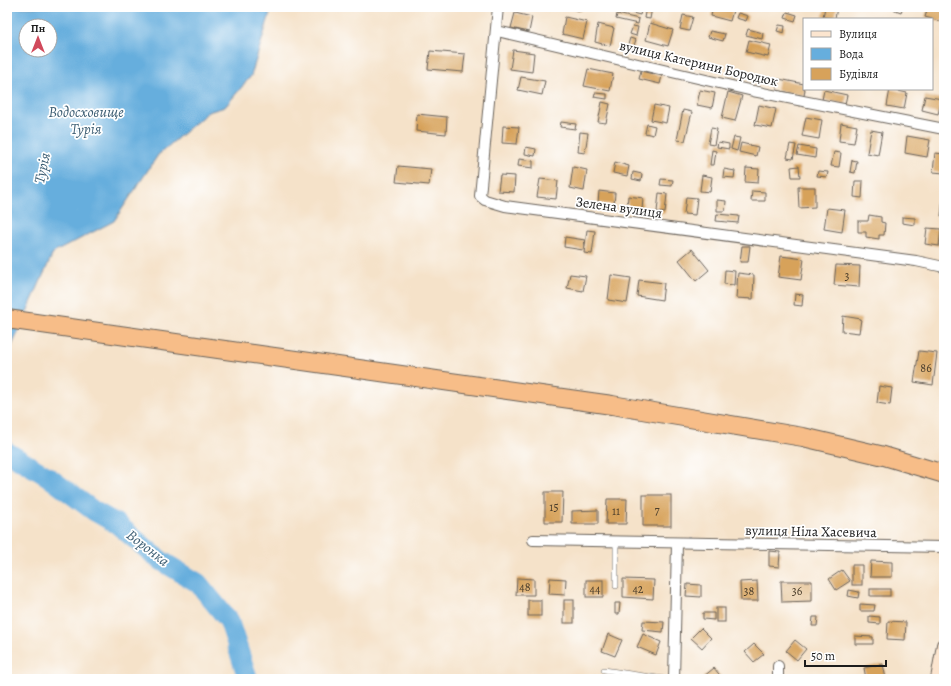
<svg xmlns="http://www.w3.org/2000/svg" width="951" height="686" viewBox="0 0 951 686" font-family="Alegreya,serif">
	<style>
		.water { fill: #66aedd; stroke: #41657c; fill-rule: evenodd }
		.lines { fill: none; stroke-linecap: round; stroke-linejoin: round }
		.river { stroke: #66aedd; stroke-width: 20 }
		.building { fill: #d7a25a }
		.lane-casing { stroke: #686159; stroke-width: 6 }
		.street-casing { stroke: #686159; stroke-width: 12 }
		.secondary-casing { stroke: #686159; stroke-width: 16 }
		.highway-casing { stroke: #686159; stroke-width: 20 }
		.lane { stroke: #fff; stroke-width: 5 }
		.street { stroke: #fff; stroke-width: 10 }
		.secondary { stroke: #fce5cf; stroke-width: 14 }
		.highway { stroke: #f7bd88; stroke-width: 18 }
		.labels { text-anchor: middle; stroke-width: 3.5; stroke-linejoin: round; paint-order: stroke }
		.number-label { font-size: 12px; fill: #4b3e2c }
		.street-label { font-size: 14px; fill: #1c1c1c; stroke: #fff }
		.water-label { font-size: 15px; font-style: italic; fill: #3d5e73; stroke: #fff }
	</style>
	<rect width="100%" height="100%" fill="#fff"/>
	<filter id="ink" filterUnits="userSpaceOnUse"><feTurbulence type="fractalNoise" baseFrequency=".025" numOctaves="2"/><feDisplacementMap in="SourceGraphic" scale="8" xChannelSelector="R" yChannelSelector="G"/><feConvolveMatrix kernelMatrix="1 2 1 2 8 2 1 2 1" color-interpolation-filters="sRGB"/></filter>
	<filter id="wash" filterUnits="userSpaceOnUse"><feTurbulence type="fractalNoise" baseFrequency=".012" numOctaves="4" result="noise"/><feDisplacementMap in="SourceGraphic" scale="16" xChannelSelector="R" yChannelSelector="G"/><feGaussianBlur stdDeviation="0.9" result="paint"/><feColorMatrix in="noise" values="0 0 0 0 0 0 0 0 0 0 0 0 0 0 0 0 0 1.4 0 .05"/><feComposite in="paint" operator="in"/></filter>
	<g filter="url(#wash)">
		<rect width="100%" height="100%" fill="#f5e2c9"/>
		<path class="water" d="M7 7H272L251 76 225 107 208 112 158 155 114 221 53 253 7 357ZM26 26H50V50H26Z"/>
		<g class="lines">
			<path class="river" d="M7 452 47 476 94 511 117 524 160 560 198 583 229 621 248 679"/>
		</g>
		<g id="blocks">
			<g class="building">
				<path d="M561 7H582L581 11Z"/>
				<path d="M626 7 641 11 640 15 625 11Z"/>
				<path d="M646 7H652L650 19 644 18Z"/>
				<path d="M713 7H734L730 21 711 16Z"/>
				<path d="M825 7H837L835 19 823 17Z"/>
				<path d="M887 7H903L901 12Z"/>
				<path d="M928 7H944V17L942 22 925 17Z"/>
				<path d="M787 12 797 15 795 21 785 18Z"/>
				<path d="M515 13 532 17 529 32 511 28Z"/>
				<path d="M738 13 748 16 746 21 736 18Z"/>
				<path d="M617 14 639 19 638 24 616 19Z"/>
				<path d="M683 15 693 17 689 31 680 29Z"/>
				<path d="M565 17 587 22 583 39 562 34Z"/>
				<path d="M650 23 673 30 668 46 646 40Z"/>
				<path d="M598 24 614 28 610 46 595 42Z"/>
				<path d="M779 25 785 26 784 33 777 31Z"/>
				<path d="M633 26 638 27 636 36 630 34Z"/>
				<path d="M748 29 763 33 762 39 746 35Z"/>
				<path d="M710 31 725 34 723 41 708 37Z"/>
				<path d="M630 38 636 40 632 50 627 48Z"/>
				<path d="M749 40 771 45 768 57 746 52Z"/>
				<path d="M513 50 534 53 532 72 510 69Z"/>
				<path d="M430 51 465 54 463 72 428 69Z"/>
				<path d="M588 69 613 74 610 91 584 86Z"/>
				<path d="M641 71 662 76 660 84 639 79Z"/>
				<path d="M521 77 545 81 542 95 518 90Z"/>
				<path d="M779 79 804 84V89H805L804 96 777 90Z"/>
				<path d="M890 89 907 93 904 109 887 106Z"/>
				<path d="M700 90 715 93 712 108 697 105Z"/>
				<path d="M824 90 847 95 845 104 822 100Z"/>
				<path d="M728 92 742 96 735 121 722 118Z"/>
				<path d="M595 93 607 94V99L594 97Z"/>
				<path d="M925 96 942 99 938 114 922 110Z"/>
				<path d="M602 102 610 104 606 123 598 122Z"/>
				<path d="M654 105 669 108 666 123 651 120Z"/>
				<path d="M759 105 776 109 772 128 755 125Z"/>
				<path d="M683 110 692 112 685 141 677 140Z"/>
				<path d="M417 114 447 117 446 134 416 131Z"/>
				<path d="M806 117 822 120 819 139 802 136Z"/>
				<path d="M561 122 576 124 575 129 560 127Z"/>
				<path d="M841 123 857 126 854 143 839 141Z"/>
				<path d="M647 124 655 126 653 135 645 133Z"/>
				<path d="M503 126 519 127 517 144 502 143Z"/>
				<path d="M711 128 717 129 714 145 708 144Z"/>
				<path d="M871 130 882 132 878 155 867 153Z"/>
				<path d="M580 132 588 133 585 153 578 152Z"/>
				<path d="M907 136 930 140 927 157 905 153Z"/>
				<path d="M734 137 740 138 737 151 731 149Z"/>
				<path d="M718 142 729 144V149L717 147Z"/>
				<path d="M741 143 758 147 756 156 739 152Z"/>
				<path d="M790 144 796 145 793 159 787 158Z"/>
				<path d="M799 146 816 149 815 158 797 155Z"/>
				<path d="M526 147 536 149 535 156 525 154Z"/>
				<path d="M712 150 716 151 714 165H710Z"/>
				<path d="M834 152 841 153 839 167 831 166Z"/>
				<path d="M935 153 944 154V173L933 172Z"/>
				<path d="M519 159 533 161V168L518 166Z"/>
				<path d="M852 160 857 161 855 173 850 172Z"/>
				<path d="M615 162 629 166 627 176 613 173Z"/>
				<path d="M398 166 431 169 429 185 396 182Z"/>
				<path d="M799 166 800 177H792L791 167Z"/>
				<path d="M573 167 587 170 584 191 570 188Z"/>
				<path d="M746 168 759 169 758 183 745 182Z"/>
				<path d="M724 169 735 171 734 178 723 177Z"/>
				<path d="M818 171 828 172 827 177 817 176Z"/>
				<path d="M633 172 642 174 641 181 632 179Z"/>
				<path d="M500 175 515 176 514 192 498 191Z"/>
				<path d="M702 175 712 177 710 192 700 191Z"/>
				<path d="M540 179 558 181 556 199 537 197Z"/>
				<path d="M661 179 673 180 672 186 660 185Z"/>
				<path d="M855 181H863L862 198 854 197Z"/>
				<path d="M798 187H815V207L799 208Z"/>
				<path d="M599 191 615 193 614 205 598 203Z"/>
				<path d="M752 191 765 192V201H751Z"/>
				<path d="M659 193 667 194 665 213 657 212Z"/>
				<path d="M628 196 643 198 642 210 627 208Z"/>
				<path d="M943 196H944V217L941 216Z"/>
				<path d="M686 197 697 198 695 215 684 214Z"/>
				<path d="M717 200 726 201 725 211H717Z"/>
				<path d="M827 208 845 210 842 232 824 229Z"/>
				<path d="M717 214 739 216 738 223 716 221Z"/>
				<path d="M869 215 881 217V222L885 223 884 235H879V239L866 237V232H858V221H868Z"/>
				<path d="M902 217 915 218V225L902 223Z"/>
				<path d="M927 228 941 229 939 246 925 244Z"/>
				<path d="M587 230 595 231 592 254 584 253Z"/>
				<path d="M565 237 585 240 583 250 564 247Z"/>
				<path d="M742 246H750L748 262H740Z"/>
				<path d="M692 249 709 270 696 281 679 260Z"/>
				<path d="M781 256 804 259 801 280 778 277Z"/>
				<path d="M836 265 860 266 859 287 834 285Z"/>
				<path d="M725 270 735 271 734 285 724 284Z"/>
				<path d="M738 273 754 275 753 299 736 298Z"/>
				<path d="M570 274 586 276 583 291 567 288Z"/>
				<path d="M611 275 631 278 627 303 608 300Z"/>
				<path d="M639 280 664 283 662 300 637 296Z"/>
				<path d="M795 294 803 295 802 306 794 305Z"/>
				<path d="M843 316 861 319 859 333 842 331Z"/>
				<path d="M919 351 937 353 933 385 914 382Z"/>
				<path d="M879 386 892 388 890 405 877 403Z"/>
				<path d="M545 492H563L562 522H545Z"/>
				<rect x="643" y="495" width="28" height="31"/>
				<path d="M607 499H627L626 524H606Z"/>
				<path d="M598 510V524H572V511Z"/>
				<path d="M769 551 780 552 779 567 769 566Z"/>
				<path d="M871 561 892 562V577H870Z"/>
				<rect x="852" y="565" width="10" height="20"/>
				<path d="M842 570 850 581 836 590 829 579Z"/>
				<path d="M517 578 534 579V595H516Z"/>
				<path d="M550 578 566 579 565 595 549 594Z"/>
				<path d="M623 579 654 580 653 599 623 597Z"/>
				<rect x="586" y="580" width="17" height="17"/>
				<path d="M757 581 758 601H741L740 582Z"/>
				<path d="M781 581H812V601L782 602Z"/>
				<path d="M687 584 701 585V597L686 596Z"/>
				<rect x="870" y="589" width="20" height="7"/>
				<path d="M849 590 859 592 858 598 848 596Z"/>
				<rect x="528" y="600" width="13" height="16"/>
				<rect x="564" y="600" width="10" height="23"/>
				<path d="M615 603H620L619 614H615Z"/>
				<path d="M860 604 875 605 874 611H860Z"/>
				<rect x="716" y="608" width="9" height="14"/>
				<path d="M703 613H714V620L703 619Z"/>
				<path d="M869 616 880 617V624L869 623Z"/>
				<path d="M813 617H818L817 626H812Z"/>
				<path d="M643 621 664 622 663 632 642 630Z"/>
				<path d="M888 621 906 622 905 640 887 639Z"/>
				<path d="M701 628 711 638 702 648 691 638Z"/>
				<path d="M608 634 622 640 615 656 602 651Z"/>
				<path d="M643 634 661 642 656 655 637 647Z"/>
				<path d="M855 636 873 637V644H855Z"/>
				<path d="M795 640 806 649 797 660 786 651Z"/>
				<path d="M754 644 764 654 754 662 745 652Z"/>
				<path d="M883 664 886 679H866L864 668Z"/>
				<path d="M714 668 723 679H705L703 677Z"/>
			</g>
		</g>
	</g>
	<g filter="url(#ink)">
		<use href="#blocks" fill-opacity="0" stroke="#686159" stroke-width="1"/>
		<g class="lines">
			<g class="lane-casing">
				<g id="lane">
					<path d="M616 542V586"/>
					<path d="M604 670 664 679"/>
				</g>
			</g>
			<g class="street-casing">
				<g id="street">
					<path d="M498 7 480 196 485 200 505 206 916 261 944 267"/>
					<path d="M497 31 753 91 944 129"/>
					<path d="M533 540 944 547"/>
					<path d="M674 679 677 543"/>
					<path d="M778 679V666"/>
				</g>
			</g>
			<g class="secondary-casing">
				<path id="secondary" d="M938 679 944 645"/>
			</g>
			<g class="highway-casing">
				<path id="highway" d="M7 319 612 405 803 437 884 456 944 474"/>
			</g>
			<use href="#lane" class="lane"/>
			<use href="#street" class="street"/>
			<use href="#secondary" class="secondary"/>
			<use href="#highway" class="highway"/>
		</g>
	</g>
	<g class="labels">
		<g class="number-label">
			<text x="847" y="280">3</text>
			<text x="926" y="372">86</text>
			<text x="554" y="511">15</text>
			<text x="657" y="514">7</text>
			<text x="616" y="515">11</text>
			<text x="525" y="591">48</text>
			<text x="595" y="593">44</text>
			<text x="638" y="593">42</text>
			<text x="749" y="595">38</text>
			<text x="797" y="595">36</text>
		</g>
		<g class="street-label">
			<text transform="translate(699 63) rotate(13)" y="5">вулиця Катерини Бородюк</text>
			<text transform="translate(619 207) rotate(8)" y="5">Зелена вулиця</text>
			<text transform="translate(811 531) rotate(1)" y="5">вулиця Ніла Хасевича</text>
		</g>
		<g class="water-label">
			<text x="86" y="117">Водосховище<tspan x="86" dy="17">Турія</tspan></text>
			<text transform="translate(42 168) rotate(-78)" y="5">Турія</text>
			<text transform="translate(148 548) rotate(38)" y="5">Воронка</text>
		</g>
	</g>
	<rect width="951" height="686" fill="none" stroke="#fff" stroke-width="24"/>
	<rect x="803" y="18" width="130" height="72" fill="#ffffff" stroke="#a4a4a4"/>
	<rect x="811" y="31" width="20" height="6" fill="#fce5cf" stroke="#a4a4a4"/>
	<text x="839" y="38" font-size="12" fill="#1c1c1c">Вулиця</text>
	<rect x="811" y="48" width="20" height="12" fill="#66aedd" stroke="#a4a4a4"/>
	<text x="839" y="58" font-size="12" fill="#1c1c1c">Вода</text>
	<rect x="811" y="68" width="20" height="12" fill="#d7a25a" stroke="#a4a4a4"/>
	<text x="839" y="78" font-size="12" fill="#1c1c1c">Будівля</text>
	<g transform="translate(38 38)"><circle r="19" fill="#ffffff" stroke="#a4a4a4"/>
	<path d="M0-3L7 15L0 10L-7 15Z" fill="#d1495b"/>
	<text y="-6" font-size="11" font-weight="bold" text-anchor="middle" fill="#1c1c1c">Пн</text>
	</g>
	<path d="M805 660v6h81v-6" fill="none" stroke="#1c1c1c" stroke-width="2"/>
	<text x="811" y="660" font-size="12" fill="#1c1c1c" stroke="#ffffff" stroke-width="3" paint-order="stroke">50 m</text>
</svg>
